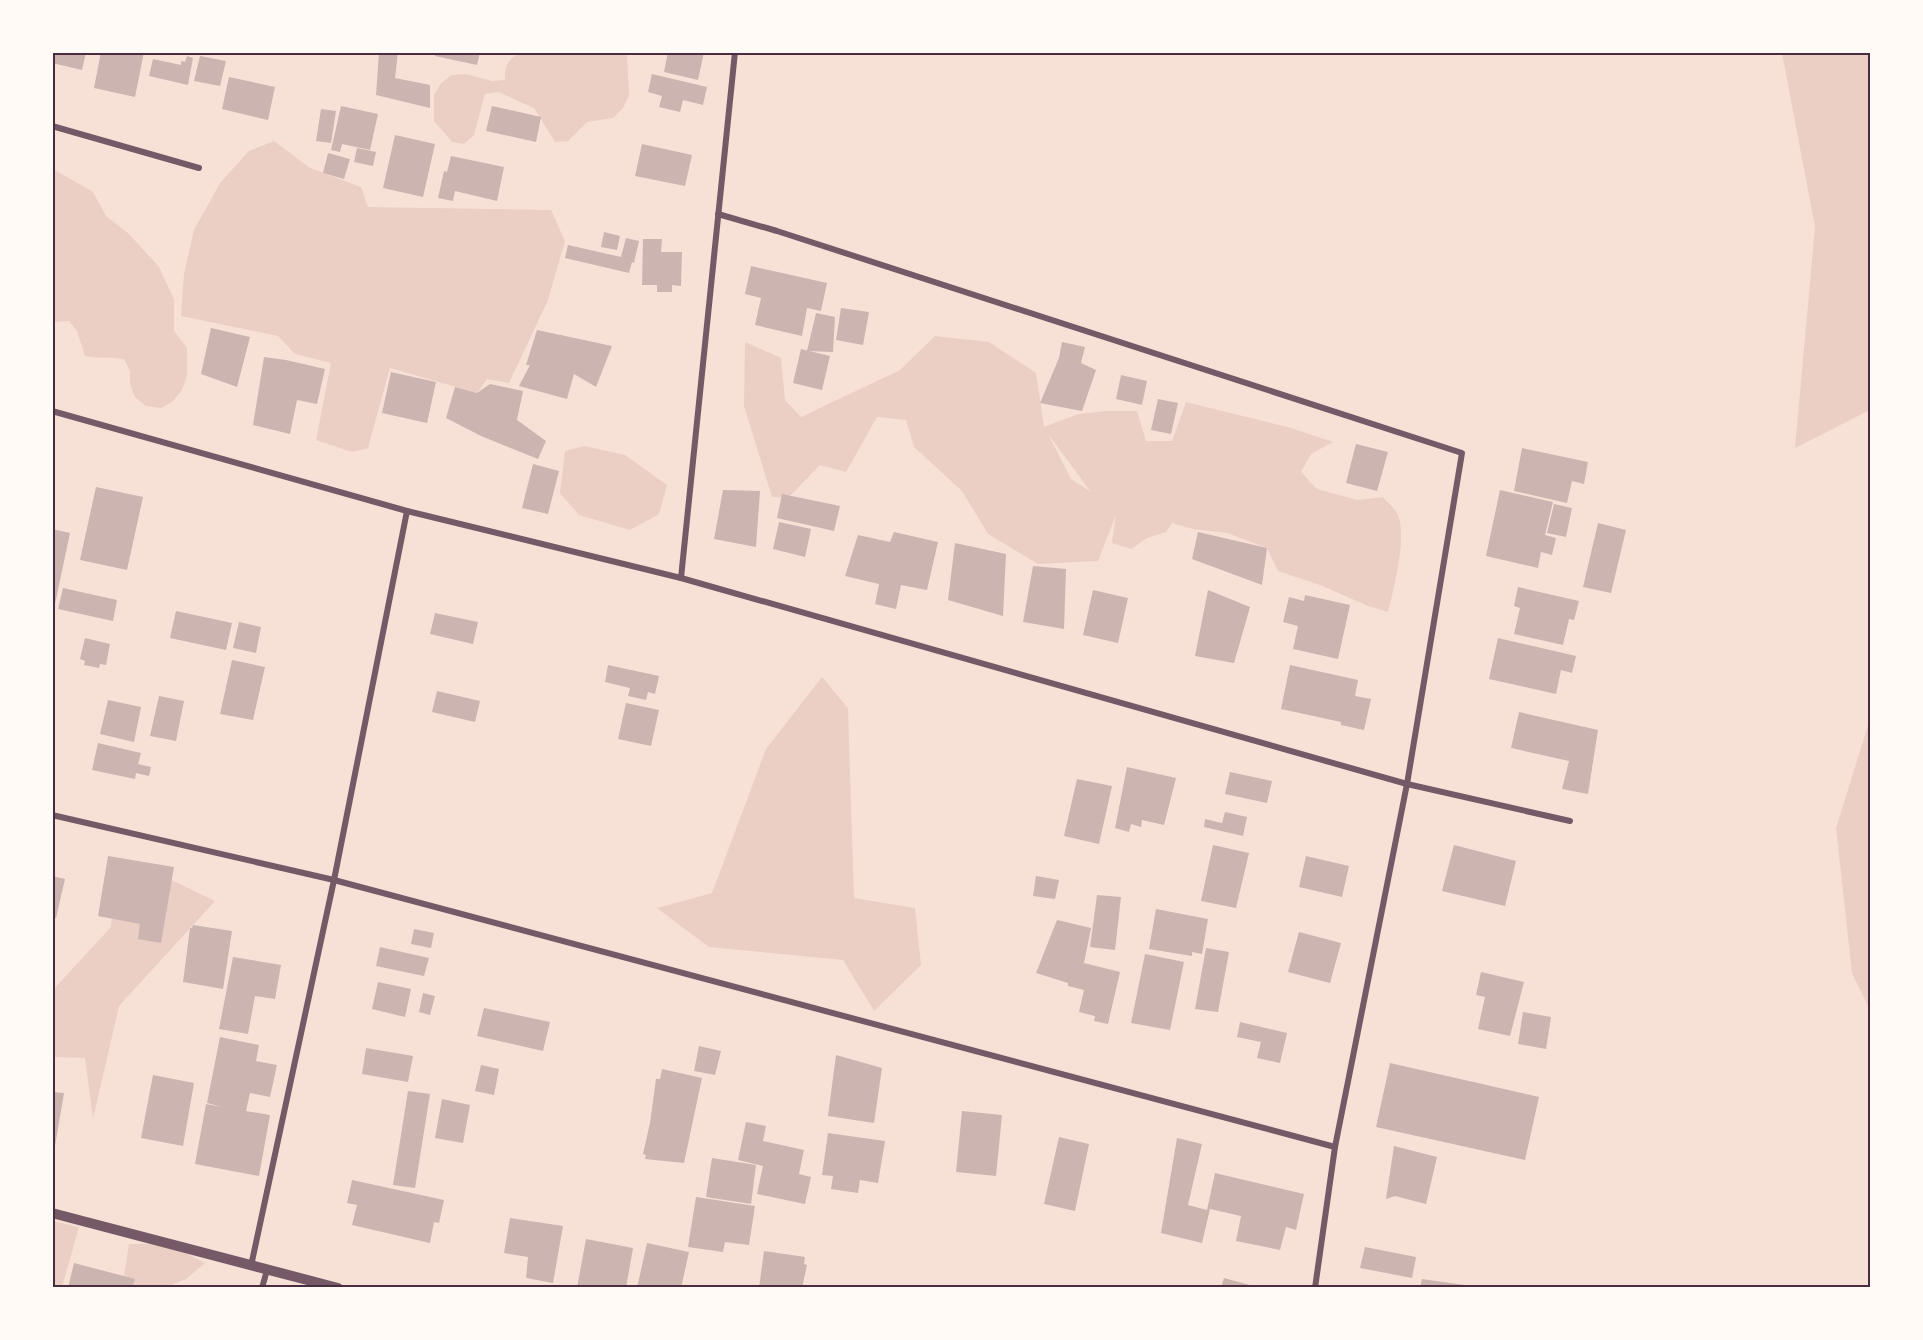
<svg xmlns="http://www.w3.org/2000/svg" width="1923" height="1340" viewBox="0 0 1923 1340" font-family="Poppins,sans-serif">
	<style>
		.green { fill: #ebcfc5; fill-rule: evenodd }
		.building { fill: #ccb4b1 }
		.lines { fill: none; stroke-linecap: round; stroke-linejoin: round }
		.minor { stroke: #755966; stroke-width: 6 }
		.tertiary { stroke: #755966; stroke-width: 10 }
		.neatline { fill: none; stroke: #4a2c40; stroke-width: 2 }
	</style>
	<rect width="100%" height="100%" fill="#f7e1d7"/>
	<g class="green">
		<path d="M521 53H627L629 96 623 108 613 118 587 122 568 141 555 142 534 108 498 92 485 94 474 135 464 144 452 142 434 121V95L441 83 452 75 466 74 492 81 505 80C505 66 507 59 521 53Z"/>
		<path d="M1782 53H1870V410L1795 448 1815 227Z"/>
		<path d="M274 141 310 168 361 187 368 207 551 210 565 241 548 300 509 383 487 379 477 393 390 368 368 448 352 452 316 440 331 363 295 354 278 336 181 316 184 274 194 230 220 183 249 151Z"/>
		<path d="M53 169 93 192 106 216 129 234 159 267 174 299V331L187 348V375L182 390 172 402 161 408 146 406 135 397 130 384V371L124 359C111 357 99 359 85 356L77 331 69 321 56 322 53 320Z"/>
		<path d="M935 336 989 342 1036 373 1044 427 1078 414 1106 411H1137L1146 441H1172L1186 402 1291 428 1333 442 1311 454 1301 472 1317 489 1357 500 1383 497C1387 502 1395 508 1398 515 1407 537 1394 588 1388 612L1368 606 1320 585 1278 571 1267 548 1227 533 1193 529 1172 523 1166 532 1147 538 1131 549 1112 543 1116 515 1098 561 1038 564 988 534 962 491 914 447 906 420 877 417 846 472 820 465 788 498 772 497 744 406 745 342 781 358 785 400 801 417 900 370ZM1048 434 1091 492 1071 479Z"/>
		<path d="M584 446 625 455 667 485 659 514 630 530 579 515 560 493 565 451Z"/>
		<path d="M822 677 848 708 854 898 915 908 921 965 874 1011 843 960 709 947 657 908 712 893 766 749Z"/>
		<path d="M1870 719V1010L1852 973 1836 828Z"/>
		<path d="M161 875 215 901 119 1006 93 1119 85 1058 53 1057 52 991 111 927 114 890Z"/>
		<path d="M53 1221 79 1227 62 1287H53Z"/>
		<path d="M129 1244H167L205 1263 186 1279 169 1286 168 1287 122 1288Z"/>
	</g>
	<g class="building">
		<path d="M53 52H86L82 70 52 63Z"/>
		<path d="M101 52H144L135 97 94 88Z"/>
		<path d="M379 52H398L395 78 430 85V108L376 95Z"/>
		<path d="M436 52H480L477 65 435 56Z"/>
		<path d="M668 52H704L698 80 664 72Z"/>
		<path d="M187 56 193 58 188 85 149 76 153 59 181 65V61L185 62Z"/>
		<path d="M200 56 226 61 220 86 194 81Z"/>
		<path d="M652 74 707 87 703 105 683 100 680 112 659 107 662 96 648 92Z"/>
		<path d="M229 77 275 87 268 120 222 109Z"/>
		<path d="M341 106 378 114 370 150 342 144 340 152 331 150Z"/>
		<path d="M492 106 541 117 536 142 486 131Z"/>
		<path d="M321 109 336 111 331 143 316 141Z"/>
		<path d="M395 135 435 144 423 197 383 188Z"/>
		<path d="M642 144 692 155 685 186 635 176Z"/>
		<path d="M357 148 376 152 373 166 354 162Z"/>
		<path d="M328 153 350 159 344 179 323 173Z"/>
		<path d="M451 156 504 167 497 201 455 191 453 201 438 198 444 171 447 172Z"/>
		<path d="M604 232 620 236 617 250 601 247Z"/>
		<path d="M626 238 639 241 634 263 632 262 629 273 565 258 568 245 621 257Z"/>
		<path d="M643 239H662L661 252H682L681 286 672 285V292H657V285H642Z"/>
		<path d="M751 266 827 283 821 311 807 308 802 336 755 325 761 298 745 294Z"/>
		<path d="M841 308 869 312 863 345 836 340Z"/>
		<path d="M816 313 835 317 833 352 807 351Z"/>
		<path d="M211 328 250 337 237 387 201 374Z"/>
		<path d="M537 330 612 346 596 387 574 374 567 399 519 386 530 365H526Z"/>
		<path d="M1062 342 1085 347 1081 363 1096 370 1082 411 1040 403 1059 358Z"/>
		<path d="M801 349 830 356 822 390 793 383Z"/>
		<path d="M264 357 286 360 325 369 317 404 297 400 290 434 253 425Z"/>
		<path d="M391 372 436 382 427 423 382 413Z"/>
		<path d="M1121 375 1147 381 1142 405 1116 399Z"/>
		<path d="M490 384 523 391 517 420 546 441 538 459 481 436 446 418 455 387 477 393Z"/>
		<path d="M1158 399 1178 403 1171 434 1151 430Z"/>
		<path d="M1356 444 1388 452 1377 491 1346 483Z"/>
		<path d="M1522 448 1588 462 1584 484 1572 481 1567 503 1514 491Z"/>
		<path d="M533 464 559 471 548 514 522 508Z"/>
		<path d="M96 487 143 497 127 570 80 560Z"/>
		<path d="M723 490 760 491 756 547 714 539Z"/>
		<path d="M1500 490 1553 502 1545 535 1556 538 1552 555 1541 552 1538 568 1486 556Z"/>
		<path d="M782 494 840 506 834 531 777 518Z"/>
		<path d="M1554 504 1572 508 1566 537 1547 533Z"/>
		<path d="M779 522 811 529 805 557 773 549Z"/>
		<path d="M1598 523 1626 530 1611 593 1583 587Z"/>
		<path d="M52 529 70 533 55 604 52 603Z"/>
		<path d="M894 532 938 542 927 590 901 585 896 609 875 604 879 584 845 576 858 535 890 542Z"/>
		<path d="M1198 532 1267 548 1262 585 1192 559Z"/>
		<path d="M955 543 1006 554 1003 616 948 600Z"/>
		<path d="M1033 566 1066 569 1064 629 1023 622Z"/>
		<path d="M1518 587 1579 601 1574 620 1569 619 1563 645 1514 634 1520 608 1514 606Z"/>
		<path d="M63 588 117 600 113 621 58 609Z"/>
		<path d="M1093 590 1128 598 1118 643 1083 635Z"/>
		<path d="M1208 590 1250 607 1234 663 1195 656Z"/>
		<path d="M1305 595 1350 605 1338 659 1293 649 1298 626 1283 622 1289 597 1304 601Z"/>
		<path d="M176 611 232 623 226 650 170 638Z"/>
		<path d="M435 613 478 622 473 644 430 634Z"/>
		<path d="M239 622 261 627 256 653 233 648Z"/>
		<path d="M85 638 110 644 106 665 100 664 99 668 84 665 85 661 80 659Z"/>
		<path d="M1498 638 1576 656 1572 673 1561 670 1556 694 1489 679Z"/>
		<path d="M232 660 265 667 253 720 220 714Z"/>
		<path d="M608 665 659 676 655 694 648 692 646 700 628 696 630 688 605 682Z"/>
		<path d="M1290 665 1358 680 1355 696 1371 699 1364 730 1341 725V722L1281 709Z"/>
		<path d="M437 691 480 701 475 722 432 712Z"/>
		<path d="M159 696 184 701 176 741 150 736Z"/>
		<path d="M108 700 141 707 134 742 100 734Z"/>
		<path d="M626 703 659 710 651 746 618 739Z"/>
		<path d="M1519 712 1598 730 1588 794 1562 789 1569 761 1511 748Z"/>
		<path d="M98 743 141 753 138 764 151 767 149 776 136 773 135 779 92 770Z"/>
		<path d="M1127 767 1176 778 1164 825 1142 820 1141 827 1131 824 1129 832 1115 828Z"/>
		<path d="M1230 772 1272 781 1267 803 1225 794Z"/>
		<path d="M1077 779 1112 786 1099 844 1064 836Z"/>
		<path d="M1225 812 1247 817 1243 836 1204 827 1205 819 1222 823Z"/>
		<path d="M1213 845 1249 853 1236 908 1201 901Z"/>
		<path d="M1454 845 1516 861 1505 906 1442 891Z"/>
		<path d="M108 856 174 867 161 943 138 939 140 924 98 916Z"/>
		<path d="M1306 856 1349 866 1342 897 1299 887Z"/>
		<path d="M52 876 65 879 56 918 52 917Z"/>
		<path d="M1036 876 1059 880 1055 899 1033 896Z"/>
		<path d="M1097 895 1121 897 1115 950 1090 947Z"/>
		<path d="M1156 909 1208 919 1202 954 1192 952V956L1149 949Z"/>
		<path d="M1057 920 1091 928 1084 963 1120 972 1108 1024 1094 1021 1095 1016 1079 1012 1084 990 1068 986V983L1036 973Z"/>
		<path d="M193 925 232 931 223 989 183 982 190 928H192Z"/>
		<path d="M414 929 434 933 431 948 411 944Z"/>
		<path d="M1299 932 1341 943 1330 983 1288 972Z"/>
		<path d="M380 947 429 958 424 976 376 966Z"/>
		<path d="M1206 948 1229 952 1218 1012 1195 1009Z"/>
		<path d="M1145 954 1184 962 1170 1030 1131 1023Z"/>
		<path d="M233 957 281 965 275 999 255 996 248 1034 219 1029Z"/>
		<path d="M1481 972 1524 982 1510 1036 1478 1029 1485 997 1476 995Z"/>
		<path d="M378 982 411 989 405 1017 372 1009Z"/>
		<path d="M423 993 435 996 430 1015 419 1012Z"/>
		<path d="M484 1008 550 1022 543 1051 477 1036Z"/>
		<path d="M1523 1012 1551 1017 1546 1049 1518 1044Z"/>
		<path d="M1240 1022 1287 1033 1280 1063 1257 1058 1261 1042 1237 1037Z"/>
		<path d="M220 1037 259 1045 256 1061 277 1065 270 1097 250 1093 246 1111 270 1115 259 1176 195 1164 206 1104 222 1107 207 1103Z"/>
		<path d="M699 1046 721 1051 715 1075 694 1071Z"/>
		<path d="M366 1048 413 1056 408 1082 362 1074Z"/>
		<path d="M836 1055 882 1068 874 1123 828 1116Z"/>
		<path d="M1390 1063 1539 1097 1525 1160 1376 1127Z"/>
		<path d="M481 1065 499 1069 494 1095 475 1091Z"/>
		<path d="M662 1069 702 1078 684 1163 645 1159 646 1155 643 1154 650 1123 656 1079H660Z"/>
		<path d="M153 1075 194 1083 183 1146 141 1138Z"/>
		<path d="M408 1091 430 1094 415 1188 393 1185Z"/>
		<path d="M52 1092 64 1093 55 1146H52Z"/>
		<path d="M442 1099 470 1105 463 1143 435 1138Z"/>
		<path d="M962 1111 1002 1115 996 1176 956 1172Z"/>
		<path d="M746 1122 766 1126 763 1141 804 1150 799 1174 811 1177 805 1204 757 1194 763 1166 738 1160Z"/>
		<path d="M828 1133 885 1141 878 1183 860 1180 858 1193 831 1189 833 1176 822 1175Z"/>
		<path d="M1059 1137 1089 1144 1075 1211 1044 1204Z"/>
		<path d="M1177 1138 1202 1144 1188 1205 1207 1210 1215 1173 1304 1194 1296 1230 1286 1227 1280 1250 1236 1241 1241 1216 1210 1209 1202 1243 1161 1233Z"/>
		<path d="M1394 1146 1437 1157 1426 1204 1395 1196 1386 1199Z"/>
		<path d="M712 1158 756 1165 751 1204 706 1197Z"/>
		<path d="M352 1180 444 1200 439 1223 434 1222 430 1243 352 1225 357 1205 347 1203Z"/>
		<path d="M696 1197 755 1206 749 1245 725 1242 723 1252 688 1247Z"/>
		<path d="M510 1218 563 1226 553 1283 526 1278 528 1257 504 1253Z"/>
		<path d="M586 1239 633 1248 626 1288H577Z"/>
		<path d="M647 1243 689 1252 681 1288H637Z"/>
		<path d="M1365 1247 1416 1257 1412 1278 1360 1268Z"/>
		<path d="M764 1251 805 1257 804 1264 807 1265 802 1288H759Z"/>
		<path d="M74 1263 135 1279 132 1288H68Z"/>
		<path d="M1224 1278 1257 1287V1288H1221Z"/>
		<path d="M1422 1279 1472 1286V1288H1420Z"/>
	</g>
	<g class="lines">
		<g class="minor">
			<path d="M52 126 199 168"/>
			<path d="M718 214 777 231 1462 453 1407 784 1335 1147 1315 1288"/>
			<path d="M52 411 407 511 681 578 1407 784 1570 821"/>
			<path d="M681 578 735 52"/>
			<path d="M52 815 334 880 1335 1147"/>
			<path d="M251 1266 334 880 407 511"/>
			<path d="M262 1288 267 1270"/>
		</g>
		<path class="tertiary" d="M52 1213 338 1288"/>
	</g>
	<rect width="1923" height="1340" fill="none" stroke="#fffaf5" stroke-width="108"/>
	<rect x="54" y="54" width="1815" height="1232" class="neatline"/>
</svg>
